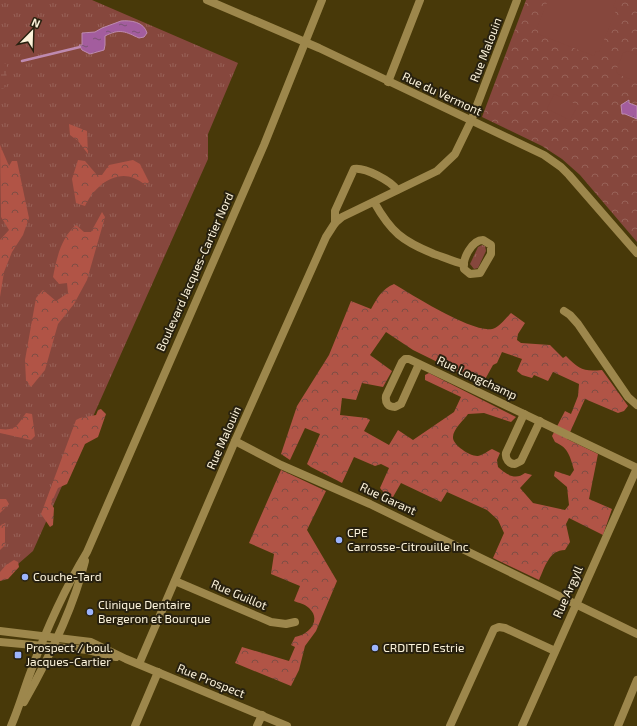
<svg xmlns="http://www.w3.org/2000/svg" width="637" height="726" viewBox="0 0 637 726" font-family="'Exo 2',sans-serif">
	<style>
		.grass { fill: url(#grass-tufts) }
		.forest { fill: url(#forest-crowns); fill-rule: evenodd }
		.wetland { fill: url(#wetland-marsh) }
		.park { fill: url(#park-crowns) }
		.pitch { fill: #86473d }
		.water { fill: url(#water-ripples); stroke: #be8ab0 }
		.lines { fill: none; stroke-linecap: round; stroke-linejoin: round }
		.stream { stroke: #be8ab0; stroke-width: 2.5 }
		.minor { stroke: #9d874c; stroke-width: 8 }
		.tertiary { stroke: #9d874c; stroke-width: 8 }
		.poi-dot { fill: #9cb4fd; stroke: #28210f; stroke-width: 1.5 }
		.labels { text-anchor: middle; stroke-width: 4; stroke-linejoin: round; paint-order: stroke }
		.street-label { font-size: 12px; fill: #fcf3db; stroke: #28210f }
		.poi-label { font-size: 12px; fill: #fcf3db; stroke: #28210f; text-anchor: start }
	</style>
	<defs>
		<pattern id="grass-tufts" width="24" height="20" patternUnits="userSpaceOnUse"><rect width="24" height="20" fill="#86473d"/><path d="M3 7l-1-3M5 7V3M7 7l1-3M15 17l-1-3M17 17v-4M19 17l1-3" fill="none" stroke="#986258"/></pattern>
		<pattern id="forest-crowns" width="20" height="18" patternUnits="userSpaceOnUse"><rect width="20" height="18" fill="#b15446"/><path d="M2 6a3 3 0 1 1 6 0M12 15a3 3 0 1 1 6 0" fill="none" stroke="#7e4e44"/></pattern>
		<pattern id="wetland-marsh" width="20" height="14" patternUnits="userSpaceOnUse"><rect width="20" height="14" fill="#86473d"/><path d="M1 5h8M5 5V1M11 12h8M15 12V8" fill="none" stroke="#986258"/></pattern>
		<pattern id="park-crowns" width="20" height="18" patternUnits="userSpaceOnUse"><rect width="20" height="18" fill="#86473d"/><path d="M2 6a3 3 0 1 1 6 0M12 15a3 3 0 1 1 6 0" fill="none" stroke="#986258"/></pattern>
		<pattern id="water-ripples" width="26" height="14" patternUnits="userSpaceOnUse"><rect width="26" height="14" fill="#a35d9e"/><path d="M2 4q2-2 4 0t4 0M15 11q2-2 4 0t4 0" fill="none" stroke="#7c5475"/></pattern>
	</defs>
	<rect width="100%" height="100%" fill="#483909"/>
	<g class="grass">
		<path d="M0 0H92L238 63 208 134V159L33 551 2 578H0Z"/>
		<path d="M482 245 485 246 486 251 478 268 474 269 470 264 478 247Z"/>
	</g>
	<g class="forest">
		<path d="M69 124 87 131 88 154 78 141 70 135Z"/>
		<path d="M0 145 9 166 12 161H17L29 218 23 235 12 252 4 272 0 297V240L9 230 1 217Z"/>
		<path d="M78 160 85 161 97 175H102L109 165 133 160 140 164 149 182 145 185C122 164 96 183 85 206L76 203 72 179Z"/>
		<path d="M102 212 105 217 87 280 74 304 58 324 45 370 31 387 26 381 25 360 36 298 43 290 56 301 68 293 67 283 59 284 53 277C57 257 61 238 76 225L84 232H91Z"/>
		<path d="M394 284C411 294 478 337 495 328 501 325 506 318 511 313L525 323 518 334 517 340 521 343 550 345 563 358 566 356C579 369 583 372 602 370L628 406 624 411 618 413 585 399 567 439 598 454 589 499 612 509 603 535 569 518 566 524 570 542 565 550C549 550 545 567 539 580L493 558 504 533 498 520 487 510 447 492 441 502 401 483 393 497H387L380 488 389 468 381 464 375 466 354 457 342 483 311 467 307 464 320 434 305 428 290 460 281 454 297 406 329 355 351 301 371 309C377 298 382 289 394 284ZM386 332 413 350 478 382 483 383 493 365 497 363 502 352 522 359 517 371 522 375 532 378 534 375 548 381 553 372 579 384 578 396 571 414 565 411 552 436 555 442C569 448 570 457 574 470L570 476 555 471 554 476 567 487 569 505 565 510 533 503 520 488 532 475 525 473C515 481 506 474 498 467L497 460 500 453 492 449C488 451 483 455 478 456 471 457 452 445 453 437 453 429 464 420 468 414L484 413 511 422 516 417 429 373 425 375V380L461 397 454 412 413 440 398 430 389 445 364 431 370 420 367 418 340 415 342 398 356 400 362 383 383 387 392 371 370 355Z"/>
		<path d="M101 409 106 414 98 437 85 444 67 484 58 488 51 504 54 508 53 525 50 527 41 514 76 420 80 418 96 415 98 410Z"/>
		<path d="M26 413 32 414 35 436 31 440 0 433V429C17 431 17 425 26 413Z"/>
		<path d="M281 470 326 491 307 530 337 581 316 631 305 646 299 670 291 686 235 663 242 647 289 661 295 647 291 645 295 637C309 635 322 620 309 608 305 604 299 603 294 601L300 586 271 574 274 554 249 543Z"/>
		<path d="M0 499H6L9 504 0 513Z"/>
		<path d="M5 523V545L0 550V526Z"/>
		<path d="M14 560 18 562 19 567 8 579 0 581V572L6 565Z"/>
	</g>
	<path class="wetland" d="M0 62 7 64 6 86 3 89 0 88Z"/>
	<path class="park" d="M526 0H637V242L580 175 562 159 542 146 482 117Z"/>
	<g class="pitch">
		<path d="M548 0H616L613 7 617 8 599 52 596 51 594 56 538 34 539 29 537 28Z"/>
		<path d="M628 51 637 55V82L618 74 616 71 623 53Z"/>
		<path d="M554 94 578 105 570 120 547 109Z"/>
	</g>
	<g class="water">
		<path d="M121 21C131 20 144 22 147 33L144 37 139 38C126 32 120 28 105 36V45L104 50 90 54 82 50 79 45H82V33L95 32 102 28Z"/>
		<path d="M629 100V103L637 106V119L625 114H622L621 105Z"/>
	</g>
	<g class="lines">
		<path class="stream" d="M22 61 80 47"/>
		<g class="minor">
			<path d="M207 0 319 48 544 155 561 167 569 175 637 253"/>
			<path d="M388 82 420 0"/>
			<path d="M374 202C391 232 402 241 434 254 444 257 453 262 464 264"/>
			<path d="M335 223V211L354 169C365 167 391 181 397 190"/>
			<path d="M483 240 491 245V254L480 273 470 274 464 269C462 259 472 240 483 240Z"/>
			<path d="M564 311 570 315 578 324 628 397 637 405"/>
			<path d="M419 364 401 404 395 407C388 407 385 403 386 396L402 362 405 359H409L637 468"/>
			<path d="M524 414 506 453C505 459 509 464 515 464L521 461 540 421"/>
			<path d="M235 441 281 465 370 504 637 634"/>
			<path d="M175 581 271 622 286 624 295 622"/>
			<path d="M139 664 235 441 326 237 335 223 342 217 437 171 455 154 471 121 517 0"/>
			<path d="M135 726 158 672"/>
			<path d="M257 726 262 715"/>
			<path d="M450 726 494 629 499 627 505 628 555 651"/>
			<path d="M522 726 637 468"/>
			<path d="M618 726 637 680"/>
		</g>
		<g class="tertiary">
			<path d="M0 631 91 642 126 659 287 726"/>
			<path d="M0 642 88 650 116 657"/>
			<path d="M24 702C49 658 73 610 85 561"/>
			<path d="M11 726C19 708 24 689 31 671 46 630 64 590 87 552L264 145 322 0"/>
		</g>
	</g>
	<g class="poi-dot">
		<circle cx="339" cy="540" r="4"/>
		<circle cx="25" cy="577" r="4"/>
		<circle cx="90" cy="612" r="4"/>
		<circle cx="375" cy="648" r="4"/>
		<rect x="14" y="651" width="8" height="8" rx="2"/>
	</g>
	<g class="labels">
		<g class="street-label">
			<text transform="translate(486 50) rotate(-69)" y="4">Rue Malouin</text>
			<text transform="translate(442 94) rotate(25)" y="4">Rue du Vermont</text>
			<text transform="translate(195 272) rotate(-66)" y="4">Boulevard Jacques-Cartier Nord</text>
			<text transform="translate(477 378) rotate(25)" y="4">Rue Longchamp</text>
			<text transform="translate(224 438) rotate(-66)" y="4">Rue Malouin</text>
			<text transform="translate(388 499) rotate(25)" y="4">Rue Garant</text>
			<text transform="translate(568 592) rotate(-66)" y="4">Rue Argyll</text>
			<text transform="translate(239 595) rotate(23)" y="4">Rue Guillot</text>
			<text transform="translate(211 681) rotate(22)" y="4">Rue Prospect</text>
		</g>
		<g class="poi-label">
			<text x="347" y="537">CPE<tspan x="347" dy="14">Carrosse-Citrouille Inc</tspan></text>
			<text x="33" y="581">Couche-Tard</text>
			<text x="98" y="609">Clinique Dentaire<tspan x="98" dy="14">Bergeron et Bourque</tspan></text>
			<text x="26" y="652">Prospect / boul.<tspan x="26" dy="14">Jacques-Cartier</tspan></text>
			<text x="383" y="652">CRDITED Estrie</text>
		</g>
	</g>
	<g transform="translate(32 32) rotate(23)" stroke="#28210f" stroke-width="3" paint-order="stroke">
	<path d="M0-3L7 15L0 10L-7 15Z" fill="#fcf3db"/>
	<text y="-6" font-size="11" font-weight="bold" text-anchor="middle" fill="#fcf3db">N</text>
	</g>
</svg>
